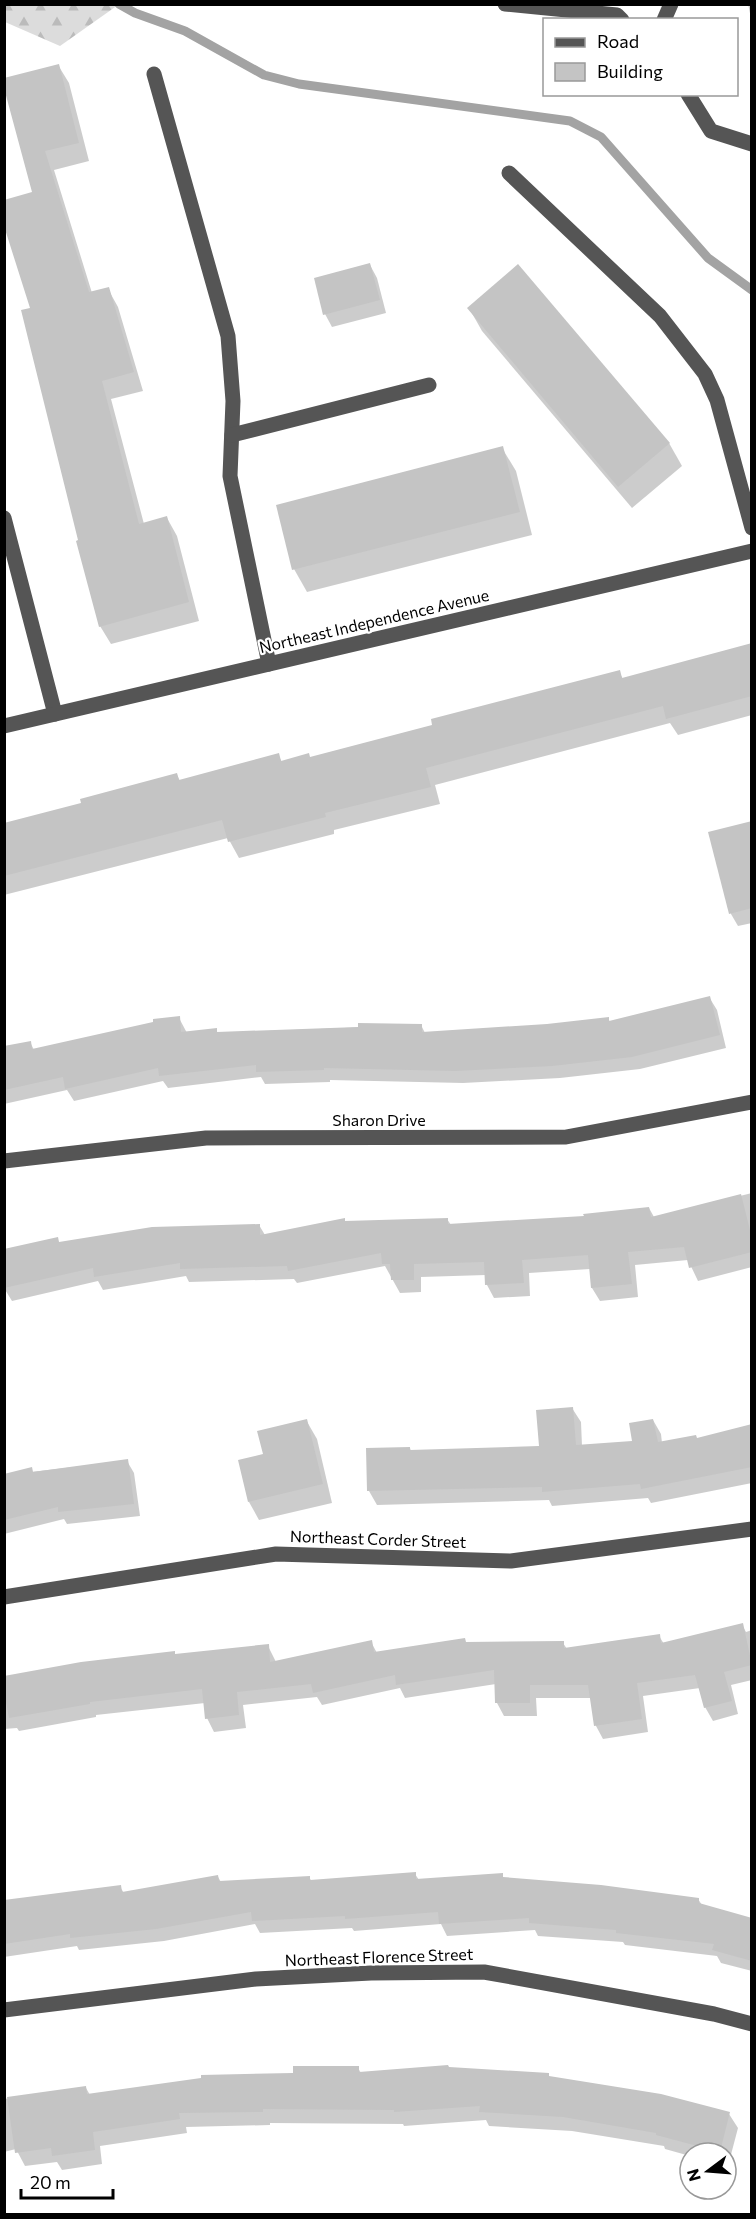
<svg xmlns="http://www.w3.org/2000/svg" width="756" height="2219" viewBox="0 0 756 2219" font-family="Commissioner,sans-serif">
	<style>
		.forest { fill: url(#forest-firs) }
		.shadow { fill: #0003 }
		.lines { fill: none; stroke-linecap: round; stroke-linejoin: round }
		.stream { stroke: #a3a3a3; stroke-width: 9 }
		.building { fill: #c4c4c4 }
		.minor { stroke: #555; stroke-width: 15 }
		.labels { text-anchor: middle; stroke-width: 4.5; stroke-linejoin: round; paint-order: stroke }
		.street-label { font-size: 16px; fill: #000; stroke: #fff }
	</style>
	<defs>
		<pattern id="forest-firs" width="22" height="20" patternUnits="userSpaceOnUse" patternTransform="scale(1.5)"><rect width="22" height="20" fill="#dcdcdc"/><path d="M5 1l3.5 6h-7zM16 11l3.5 6h-7z" fill="#bbb"/></pattern>
	</defs>
	<rect width="100%" height="100%" fill="#fff"/>
	<path class="forest" d="M5 4H118V5L60 46 5 22Z"/>
	<g class="shadow">
		<path d="M748 4H752V18H751Z"/>
		<path d="M58 65 69 83 89 161 54 170 92 293 108 289 118 307 143 391 111 399 144 524 167 518 177 536 199 621 111 644 100 626 80 541 32 309 34 193Z"/>
		<path d="M370 265 377 278 386 313 332 327 325 314Z"/>
		<path d="M469 308 669 443 682 466 632 508 482 331Z"/>
		<path d="M502 448 516 471 532 535 307 592 294 569Z"/>
		<path d="M752 651V715L678 735 670 723 435 785 440 804 334 830V834L239 858 228 838 4 895V824L83 804 177 775 180 781 278 755 282 762 310 758 434 726 619 672 623 679Z"/>
		<path d="M751 823 752 923 738 926 731 914 710 833Z"/>
		<path d="M709 997 717 1010 726 1048 640 1069 560 1078 463 1083 330 1080V1082L265 1084 261 1077 168 1088 163 1081 74 1101 67 1090 4 1104V1048L30 1042 34 1050 179 1018 187 1033 216 1030 218 1033 421 1025 425 1033 548 1026 608 1018 610 1022Z"/>
		<path d="M752 1193V1267L698 1281 688 1260 635 1265 638 1297 600 1301 592 1288 590 1269 529 1273 530 1296 494 1298 487 1285 486 1275 421 1277V1292L400 1293 385 1266 297 1283 294 1279 189 1282 186 1276 103 1290 98 1281 12 1301 4 1288 57 1239 60 1244 259 1225 265 1235 346 1223 447 1219 451 1225 585 1218 649 1208 654 1217Z"/>
		<path d="M572 1408 581 1422 582 1446 634 1442 653 1420 661 1434 662 1443 697 1439 752 1426V1483L651 1503 648 1498 552 1506 549 1500 377 1505 369 1491 410 1448 411 1451 540 1448Z"/>
		<path d="M306 1420 317 1439 332 1503 259 1520 249 1502 265 1455Z"/>
		<path d="M127 1461 134 1473 140 1516 67 1524 64 1519 4 1534V1475Z"/>
		<path d="M742 1625 746 1632 752 1630V1680L731 1685 738 1714 713 1721 705 1707 700 1688 643 1696 648 1732 603 1739 596 1726 592 1698H536L537 1716H504L497 1703 496 1684 405 1698 400 1688 322 1705 317 1697 243 1705 246 1728 214 1732 207 1718 205 1703 96 1715V1717L19 1731 17 1728 4 1729V1677L268 1646 276 1662 371 1642 377 1653 467 1644 563 1643 567 1649 659 1636 664 1644Z"/>
		<path d="M415 1874 419 1880 502 1875 504 1879 698 1899 702 1905 752 1919V1971L721 1963 717 1956 625 1945 623 1942 538 1936 535 1930 447 1936 441 1924 354 1931 352 1928 260 1933 255 1924 164 1941 79 1950 77 1946 4 1957V1902L120 1887 124 1893 218 1877 221 1882 309 1877 312 1882Z"/>
		<path d="M358 2068 361 2073 550 2078 729 2114 738 2128 728 2166 726 2165V2153H690V2156L665 2149 664 2146 572 2131 489 2126 486 2120 404 2126 403 2124 270 2123V2125L186 2127 187 2133 100 2146 102 2164 62 2170 57 2162 25 2166 16 2149 4 2152V2099L86 2088 90 2095Z"/>
	</g>
	<g class="lines">
		<path class="stream" d="M119 4 135 13 185 31 264 75 299 84 570 121 601 137 708 258 752 290"/>
	</g>
	<g class="building">
		<path d="M59 64 79 143 45 151 89 292 109 287 134 372 102 381 139 524 167 516 189 602 99 627 76 541 78 540 21 310 30 308 4 226V200L32 192 4 88V78Z"/>
		<path d="M370 263 380 300 323 315 314 278Z"/>
		<path d="M518 264 670 443 618 487 467 308Z"/>
		<path d="M503 446 520 512 292 570 276 505Z"/>
		<path d="M752 643V696L666 719 663 706 426 768 431 787 325 813 326 817 228 842 222 820 4 876V823L81 803 80 799 177 773 179 780 279 753 281 761 309 753 310 757 432 725 431 719 620 670 622 678Z"/>
		<path d="M752 821V908L729 914 708 832Z"/>
		<path d="M710 996 720 1035 632 1057 552 1066 455 1071 324 1068V1070L256 1072V1065L159 1076 158 1068 65 1089 63 1077 4 1090V1046L31 1041 32 1049 153 1022V1019L180 1016 181 1032 217 1028V1032L358 1027V1023L422 1024V1032L547 1024 609 1017V1021Z"/>
		<path d="M741 1194 752 1238V1252L689 1268 684 1247 628 1252 632 1284 591 1288 588 1255 522 1260 524 1283 485 1285 484 1262 414 1264V1280H391L390 1264H382L381 1253 288 1271 287 1266 180 1269V1263L94 1277 93 1268 4 1288V1249L58 1237 59 1242 152 1227 260 1224V1235L345 1218V1221L448 1218V1224L584 1216 583 1214 649 1207 651 1217Z"/>
		<path d="M573 1407 576 1445 632 1441 629 1423 653 1419 658 1442 696 1435 697 1438 752 1424V1467L641 1489 640 1484 542 1492V1487L367 1491 366 1448 410 1447V1450L539 1446 536 1410Z"/>
		<path d="M307 1419 323 1484 248 1502 238 1460 263 1454 257 1431Z"/>
		<path d="M128 1459 134 1504 58 1512V1507L4 1520V1474L32 1467 33 1472Z"/>
		<path d="M743 1623 752 1665 724 1672 732 1701 704 1708 695 1675 637 1683 642 1719 594 1726 588 1685H530V1703H495L494 1670 396 1685 395 1675 313 1693 311 1684 237 1692 239 1715 205 1719 202 1689 90 1702V1704L9 1718 4 1691V1676L81 1662 175 1651V1654L269 1644 270 1662 372 1640 374 1652 465 1638 466 1642 564 1641V1648L660 1634 661 1643Z"/>
		<path d="M416 1872V1879L503 1873V1877L601 1885 699 1898V1903L752 1918V1961L712 1950 714 1944 616 1933V1930L529 1923V1918L439 1924 438 1912 345 1919V1916L252 1921 251 1912 156 1929 70 1938V1934L4 1944V1900L121 1885 122 1892 218 1875 219 1881 310 1876V1880Z"/>
		<path d="M448 2065 449 2067 549 2073V2076L661 2094 730 2112 720 2152 656 2135V2133L563 2117 479 2112 480 2106 394 2112V2110L263 2109V2112L179 2113 180 2119 93 2132 95 2150 52 2156 51 2148 15 2153 7 2097 86 2086 87 2094 201 2078V2075L293 2073V2066H359V2072Z"/>
	</g>
	<g class="lines">
		<g class="minor">
			<path d="M505 4 617 15 622 20"/>
			<path d="M664 20 671 4"/>
			<path d="M154 74 228 336 233 401 230 476 269 664"/>
			<path d="M688 94 711 131 752 144"/>
			<path d="M509 173 660 316 705 374 717 400 752 528"/>
			<path d="M232 435 429 385"/>
			<path d="M4 518 55 714"/>
			<path d="M4 726 752 551"/>
			<path d="M4 1161 206 1138 566 1137 752 1102"/>
			<path d="M4 1597 276 1554 511 1561 752 1529"/>
			<path d="M4 2010 256 1979 371 1973 484 1972 714 2014 752 2024"/>
		</g>
	</g>
	<g class="labels">
		<g class="street-label">
			<text transform="translate(374 621) rotate(-13)" y="6">Northeast Independence Avenue</text>
			<text x="379" y="1126">Sharon Drive</text>
			<text transform="translate(378 1539) rotate(2)" y="6">Northeast Corder Street</text>
			<text transform="translate(379 1957) rotate(-2)" y="6">Northeast Florence Street</text>
		</g>
	</g>
	<rect width="756" height="2219" fill="none" stroke="#000000" stroke-width="12"/>
	<rect x="543" y="18" width="195" height="78" fill="#ffffff" stroke="#999999" stroke-width="1.5"/>
	<rect x="555" y="38" width="30" height="9" fill="#555555" stroke="#999999" stroke-width="1.5"/>
	<text x="597" y="48" font-size="18" fill="#000000">Road</text>
	<rect x="555" y="63" width="30" height="18" fill="#c4c4c4" stroke="#999999" stroke-width="1.5"/>
	<text x="597" y="78" font-size="18" fill="#000000">Building</text>
	<g transform="translate(708 2171) rotate(254)"><circle r="28" fill="#ffffff" stroke="#999999" stroke-width="1.5"/>
	<path d="M0-4.5L10 22L0 15L-10 22Z" fill="#000000"/>
	<text y="-9" font-size="16" font-weight="bold" text-anchor="middle" fill="#000000">N</text>
	</g>
	<path d="M21 2189v9h92v-9" fill="none" stroke="#000000" stroke-width="3"/>
	<text x="30" y="2189" font-size="18" fill="#000000" stroke="#ffffff" stroke-width="4.5" paint-order="stroke">20 m</text>
</svg>
